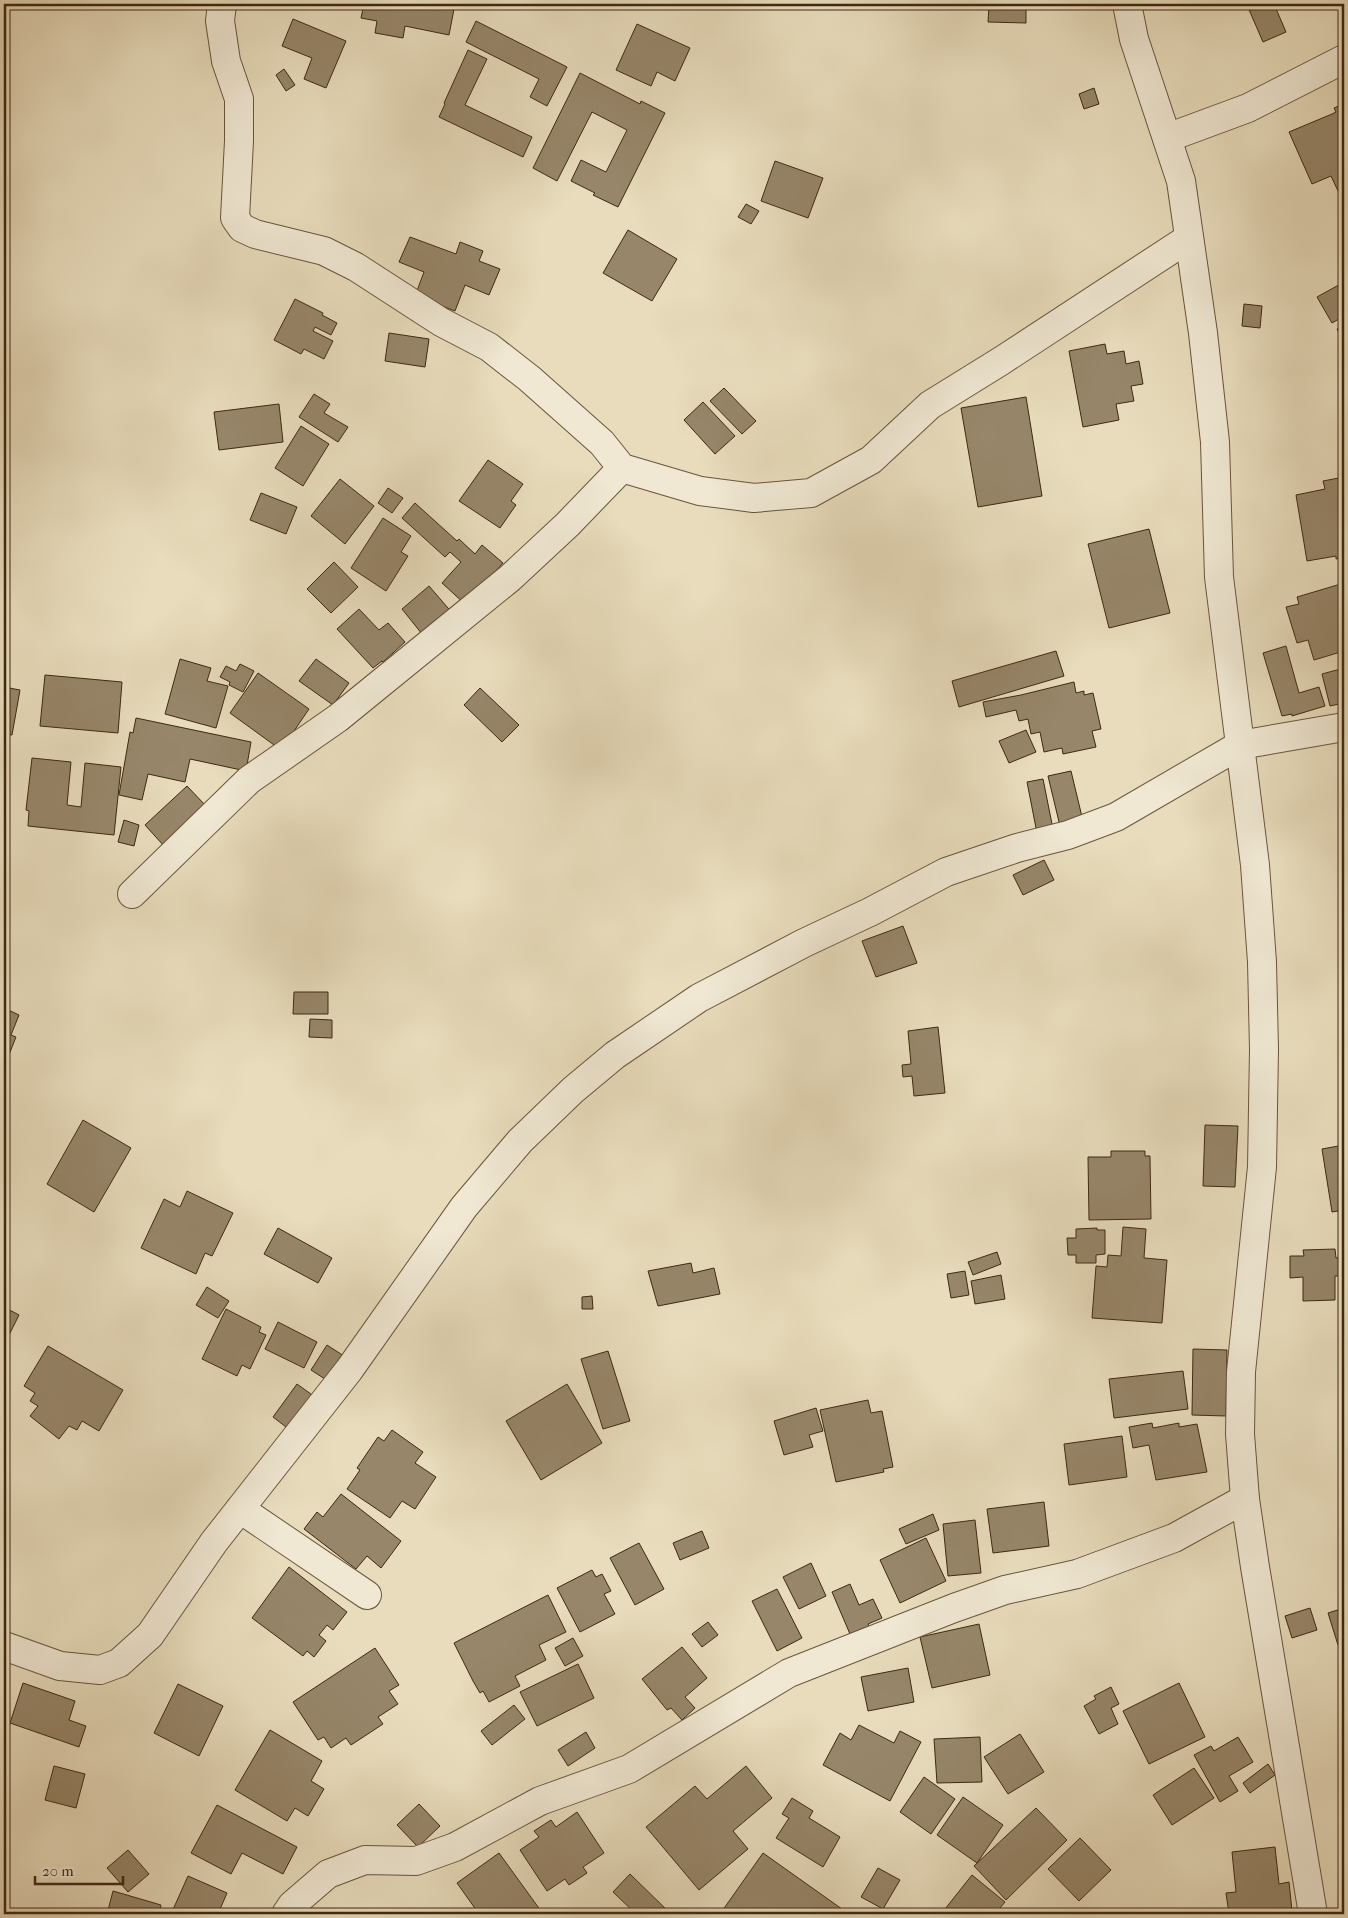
<svg xmlns="http://www.w3.org/2000/svg" width="1348" height="1918" viewBox="0 0 1348 1918" font-family="'IM FELL French Canon',serif">
	<style>
		.building { fill: #97866a; stroke: #3f2812 }
		.lines { fill: none; stroke-linecap: round; stroke-linejoin: round }
		.minor-casing { stroke: #69553c; stroke-width: 30 }
		.minor { stroke: #f0e8d3; stroke-width: 28 }
	</style>
	<rect width="100%" height="100%" fill="#e8dcbc"/>
	<filter id="stains"><feTurbulence type="fractalNoise" baseFrequency=".004" numOctaves="4"/><feColorMatrix values="0 0 0 0 .2 0 0 0 0 .09 0 0 0 0 .02 0 0 0 .5 -.17"/></filter>
	<radialGradient id="worn" r=".72"><stop offset=".6" stop-color="#630" stop-opacity="0"/><stop offset="1" stop-color="#630" stop-opacity=".3"/></radialGradient>
	<g class="building">
		<path d="M364 4H455L449 35 405 26 403 38 375 33 377 21 361 18Z"/>
		<path d="M989 4 1026 5V23L988 22Z"/>
		<path d="M1251 4H1274L1286 32 1263 42 1247 5Z"/>
		<path d="M293 19 346 41 326 88 304 79 312 58 282 46Z"/>
		<path d="M476 21 567 67 547 106 530 97 539 79 466 42Z"/>
		<path d="M637 24 690 48 675 81 657 72 651 86 616 70Z"/>
		<path d="M468 50 487 59 465 105 532 137 523 157 439 117 445 104 444 103Z"/>
		<path d="M284 69 295 85 286 91 276 75Z"/>
		<path d="M580 73 640 104 641 101 665 113 618 207 593 195 595 193 571 181 581 160 606 172 627 130 592 112 557 181 533 168Z"/>
		<path d="M1094 88 1099 104 1084 109 1079 94Z"/>
		<path d="M1344 104V191L1339 193 1331 176 1312 184 1289 132 1332 114 1336 112 1334 108Z"/>
		<path d="M775 161 823 178 808 218 761 201Z"/>
		<path d="M746 204 759 211 751 224 738 217Z"/>
		<path d="M628 230 677 259 652 301 603 273Z"/>
		<path d="M410 237 456 254 460 242 483 251 479 261 500 269 489 295 465 285 455 311 415 296 424 272 399 262Z"/>
		<path d="M1344 282V316L1332 323 1317 297Z"/>
		<path d="M295 299 323 313 322 315 337 323 331 335 315 327 313 331 333 341 324 359 304 349 301 354 274 340Z"/>
		<path d="M1244 304 1262 306 1260 328 1242 326Z"/>
		<path d="M1344 325V342L1337 329Z"/>
		<path d="M389 333 429 339 425 367 385 361Z"/>
		<path d="M1105 344 1107 354 1124 351 1126 364 1139 361 1143 384 1131 386 1134 401 1116 404 1119 420 1083 427 1069 351Z"/>
		<path d="M724 388 756 421 742 434 710 401Z"/>
		<path d="M314 394 330 404 324 413 348 427 338 442 299 417Z"/>
		<path d="M1026 397 1042 496 978 507 961 408Z"/>
		<path d="M703 402 735 436 715 454 684 420Z"/>
		<path d="M279 404 283 442 219 450 214 412Z"/>
		<path d="M301 426 329 444 303 486 275 468Z"/>
		<path d="M488 460 523 484 511 501 516 505 500 528 459 501Z"/>
		<path d="M1344 477V511L1343 512 1344 557 1336 559V556L1307 561 1296 495 1325 489 1323 481Z"/>
		<path d="M340 479 374 506 345 544 311 516Z"/>
		<path d="M388 488 403 498 392 513 378 503Z"/>
		<path d="M261 493 297 507 286 534 250 520Z"/>
		<path d="M415 503 457 541 459 539 475 554 482 545 503 563 466 605 442 583 461 562 450 552 445 557 402 518Z"/>
		<path d="M383 518 411 536 401 552 408 556 386 591 351 568Z"/>
		<path d="M1149 529 1170 613 1109 628 1088 544Z"/>
		<path d="M334 562 358 587 331 613 307 589Z"/>
		<path d="M1344 583V651L1314 660 1308 640 1297 643 1286 607 1299 604 1297 597Z"/>
		<path d="M429 586 454 615 426 639 402 609Z"/>
		<path d="M359 609 379 630 388 623 405 642 383 662 382 661 373 668 337 629Z"/>
		<path d="M1286 646 1299 693 1319 687 1325 706 1292 716V714L1282 716 1263 653Z"/>
		<path d="M1056 651 1064 676 959 707 952 681Z"/>
		<path d="M180 659 211 668 207 681 228 686 216 728 165 714Z"/>
		<path d="M316 659 349 683 333 705 299 681Z"/>
		<path d="M240 664 254 671 243 692 229 685 230 682 220 677 226 666 236 671Z"/>
		<path d="M1344 668V703L1330 706 1322 674Z"/>
		<path d="M258 673 309 709 281 750 230 713Z"/>
		<path d="M45 675 122 682 118 733 40 726Z"/>
		<path d="M1074 682 1076 693 1084 691V695L1093 693 1101 729 1092 731 1096 747 1063 754 1062 748 1044 752 1040 732 1031 734 1028 719 1019 721 1016 710 986 717 983 702 1021 695Z"/>
		<path d="M4 687 20 690 12 735 4 734Z"/>
		<path d="M480 688 519 725 502 742 464 705Z"/>
		<path d="M136 718 251 742 246 771 190 759 185 782 148 774 142 800 119 795 130 732 133 733Z"/>
		<path d="M1026 730 1036 752 1009 763 999 741Z"/>
		<path d="M32 758 71 762 67 805 81 807 85 763 121 767 114 835 28 826 29 811 26 810Z"/>
		<path d="M1071 771 1083 821 1060 826 1048 776Z"/>
		<path d="M1043 779 1053 829 1037 833 1027 782Z"/>
		<path d="M187 786 206 806 164 846 145 825Z"/>
		<path d="M124 820 139 825 134 846 118 842Z"/>
		<path d="M1044 860 1054 880 1023 895 1013 875Z"/>
		<path d="M903 926 917 963 876 977 862 941Z"/>
		<path d="M294 992H328V1014H293Z"/>
		<path d="M4 1008 19 1015 11 1035 16 1037 4 1067Z"/>
		<path d="M310 1019 332 1020V1038L309 1037Z"/>
		<path d="M938 1027 945 1093 914 1096 912 1076 903 1077 902 1065 911 1064 908 1031Z"/>
		<path d="M83 1120 131 1148 94 1212 47 1184Z"/>
		<path d="M1205 1125 1238 1126 1235 1187 1203 1186Z"/>
		<path d="M1344 1145V1210L1332 1212 1322 1149Z"/>
		<path d="M1111 1151H1145V1156H1150L1151 1219 1089 1220 1088 1157H1111Z"/>
		<path d="M187 1191 233 1213 212 1256 205 1253 196 1274 141 1248 164 1199 180 1207Z"/>
		<path d="M1123 1227 1146 1229 1144 1258 1167 1260 1162 1323 1092 1318 1096 1266 1107 1267 1108 1255 1121 1256Z"/>
		<path d="M278 1228 332 1258 318 1283 264 1254Z"/>
		<path d="M1097 1228V1230H1105V1254L1096 1255V1263H1076V1255H1068L1067 1238H1076V1229Z"/>
		<path d="M1335 1249 1336 1258 1344 1257V1276H1335V1300L1303 1301V1277L1290 1278V1256H1304L1303 1250Z"/>
		<path d="M997 1252 1001 1264 973 1275 968 1262Z"/>
		<path d="M691 1263 693 1273 714 1268 720 1294 658 1306 648 1271Z"/>
		<path d="M965 1271 969 1295 951 1298 947 1274Z"/>
		<path d="M1001 1275 1005 1299 975 1304 971 1281Z"/>
		<path d="M207 1287 229 1301 218 1318 196 1305Z"/>
		<path d="M592 1296 593 1309H582V1297Z"/>
		<path d="M4 1307 19 1315 4 1345Z"/>
		<path d="M226 1309 261 1327 259 1332 266 1335 250 1369 242 1365 237 1376 202 1359Z"/>
		<path d="M278 1322 317 1342 304 1368 265 1349Z"/>
		<path d="M327 1345 344 1356 328 1381 311 1370Z"/>
		<path d="M48 1346 123 1390 99 1431 82 1421 77 1430 69 1426 59 1439 30 1416 38 1406 30 1401 35 1393 24 1386Z"/>
		<path d="M1193 1349 1227 1350 1226 1416 1192 1415Z"/>
		<path d="M608 1351 630 1421 603 1429 581 1359Z"/>
		<path d="M1183 1371 1188 1409 1114 1418 1109 1379Z"/>
		<path d="M297 1384 315 1397 290 1430 273 1417Z"/>
		<path d="M567 1384 602 1443 541 1480 506 1421Z"/>
		<path d="M868 1400 871 1413 882 1411 893 1467 883 1469 884 1472 836 1482 820 1410Z"/>
		<path d="M816 1408 823 1431 809 1435 813 1447 784 1455 774 1421Z"/>
		<path d="M1152 1423 1153 1428 1179 1423V1427L1197 1424 1207 1472 1156 1480 1149 1445 1133 1448 1129 1427Z"/>
		<path d="M392 1430 423 1452 415 1463 436 1477 415 1509 402 1501 390 1518 347 1489 360 1470 357 1468 378 1437 384 1441Z"/>
		<path d="M1122 1436 1127 1477 1069 1485 1064 1444Z"/>
		<path d="M341 1494 401 1541 381 1568 367 1556 356 1569 304 1529 317 1512 323 1517Z"/>
		<path d="M1044 1502 1049 1546 993 1553 987 1509Z"/>
		<path d="M933 1514 939 1530 906 1544 899 1529Z"/>
		<path d="M975 1520 981 1573 948 1576 943 1524Z"/>
		<path d="M702 1531 709 1548 680 1560 673 1543Z"/>
		<path d="M926 1538 946 1581 900 1603 880 1560Z"/>
		<path d="M639 1543 664 1589 635 1605 610 1558Z"/>
		<path d="M811 1563 826 1596 799 1609 783 1577Z"/>
		<path d="M289 1567 347 1612 333 1630 327 1625 319 1635 326 1641 314 1657 307 1651 303 1656 252 1618Z"/>
		<path d="M592 1570 596 1577 602 1574 611 1591 604 1594 615 1614 580 1632 557 1588Z"/>
		<path d="M850 1584 859 1605 873 1599 882 1618 868 1624 869 1626 850 1634 832 1592Z"/>
		<path d="M777 1589 802 1638 777 1651 752 1601Z"/>
		<path d="M548 1595 566 1632 539 1645 546 1660 515 1676 520 1686 489 1702 483 1691 480 1693 473 1681 454 1643Z"/>
		<path d="M1310 1608 1317 1630 1292 1638 1285 1616Z"/>
		<path d="M1344 1608V1643L1338 1645 1328 1613Z"/>
		<path d="M708 1622 718 1635 702 1647 692 1634Z"/>
		<path d="M979 1624 990 1675 932 1688 920 1637Z"/>
		<path d="M573 1638 583 1656 565 1666 555 1648Z"/>
		<path d="M682 1647 707 1678 685 1697 695 1708 682 1720 671 1708 667 1710 642 1679Z"/>
		<path d="M375 1648 399 1685 389 1691 398 1704 378 1717 383 1724 351 1745 346 1738 331 1748 324 1737 318 1740 293 1702Z"/>
		<path d="M578 1664 594 1698 537 1726 520 1692Z"/>
		<path d="M908 1668 914 1702 868 1711 861 1677Z"/>
		<path d="M23 1683 75 1701 69 1720 86 1726 79 1747 10 1723Z"/>
		<path d="M1179 1683 1205 1737 1149 1764 1123 1711Z"/>
		<path d="M178 1684 223 1706 199 1756 154 1733Z"/>
		<path d="M1111 1687 1119 1704 1111 1708 1118 1724 1099 1734 1084 1706 1096 1699 1094 1696Z"/>
		<path d="M514 1705 525 1719 492 1745 481 1731Z"/>
		<path d="M859 1725 894 1743 900 1731 921 1742 890 1801 823 1765 840 1733 851 1740Z"/>
		<path d="M270 1730 322 1761 311 1781 324 1789 308 1816 295 1808 287 1821 235 1790Z"/>
		<path d="M586 1732 595 1748 568 1766 558 1750Z"/>
		<path d="M1020 1734 1044 1772 1008 1794 984 1757Z"/>
		<path d="M980 1737 982 1782 937 1783 934 1739Z"/>
		<path d="M1238 1737 1253 1762 1229 1776 1238 1791 1220 1802 1194 1755 1211 1746 1214 1751Z"/>
		<path d="M1268 1764 1275 1775 1250 1793 1243 1783Z"/>
		<path d="M54 1766 85 1774 76 1808 45 1800Z"/>
		<path d="M746 1766 772 1798 733 1831 748 1849 699 1890 646 1827 695 1786 707 1799Z"/>
		<path d="M1194 1768 1214 1798 1172 1825 1153 1795Z"/>
		<path d="M924 1777 955 1799 931 1834 900 1812Z"/>
		<path d="M963 1797 1003 1825 977 1863 937 1835Z"/>
		<path d="M792 1798 813 1811 809 1818 840 1837 823 1867 776 1838 789 1818 782 1814Z"/>
		<path d="M419 1804 440 1826 418 1847 397 1825Z"/>
		<path d="M217 1805 297 1847 283 1874 242 1853 231 1874 191 1853Z"/>
		<path d="M1036 1808 1067 1840 1006 1900 974 1866Z"/>
		<path d="M577 1812 604 1853 583 1867 587 1873 569 1885 565 1879 547 1891 520 1850 539 1837 534 1831 551 1820 556 1827Z"/>
		<path d="M1080 1838 1111 1870 1079 1901 1048 1869Z"/>
		<path d="M1275 1847 1279 1884 1289 1882 1292 1911 1283 1912 1284 1914H1229L1226 1893 1236 1892 1232 1852Z"/>
		<path d="M128 1850 149 1874 128 1892 107 1868Z"/>
		<path d="M499 1853 541 1911 536 1914H479L457 1883Z"/>
		<path d="M763 1853 849 1914H720Z"/>
		<path d="M878 1868 900 1880 883 1909 861 1897Z"/>
		<path d="M630 1874 671 1914H636L613 1892Z"/>
		<path d="M972 1875 1005 1902 995 1914H941Z"/>
		<path d="M188 1876 227 1893 218 1914H171Z"/>
		<path d="M113 1891 161 1905 159 1914H107Z"/>
	</g>
	<g class="lines">
		<g class="minor-casing">
			<g id="minor">
				<path d="M222 4 220 21 226 61 239 99V141L235 218 242 228 255 234 324 251 356 267 441 322 489 347 530 379 602 443 622 468 700 491 754 498 811 493 871 460 930 405 1001 361 1189 238"/>
				<path d="M1127 4 1134 39 1181 181 1203 333 1215 442 1219 577 1255 865 1262 962 1264 1049 1262 1167 1241 1372 1240 1434 1245 1499 1255 1567 1313 1914"/>
				<path d="M1167 138 1248 108 1344 59"/>
				<path d="M132 894 249 780 338 718 510 578 567 525 622 468"/>
				<path d="M240 1509 367 1595"/>
				<path d="M4 1646 60 1666 100 1670 119 1663 150 1635 214 1542 349 1370 464 1207 520 1141 573 1090 615 1055 699 998 804 943 870 912 946 872 1017 848 1068 835 1116 817 1240 745 1344 727"/>
				<path d="M286 1914 292 1905 328 1874 365 1860 416 1861 455 1847 540 1801 629 1769 789 1673 954 1608 1005 1590 1077 1574 1174 1538 1245 1499"/>
			</g>
		</g>
		<use href="#minor" class="minor"/>
	</g>
	<rect width="1348" height="1918" fill="none" stroke="#e8dcbc" stroke-width="20"/>
	<rect x="5" y="5" width="1338" height="1908" fill="none" stroke="#3f2812" stroke-width="2.5"/>
	<rect x="10" y="10" width="1328" height="1898" fill="none" stroke="#3f2812"/>
	<path d="M35 1876v8h88v-8" fill="none" stroke="#3f2812" stroke-width="2.5"/>
	<text x="42" y="1876" font-size="15" fill="#3f2812" stroke="#f0e8d3" stroke-width="4" paint-order="stroke">20 m</text>
	<rect width="100%" height="100%" filter="url(#stains)"/>
	<rect width="100%" height="100%" fill="url(#worn)"/>
</svg>
